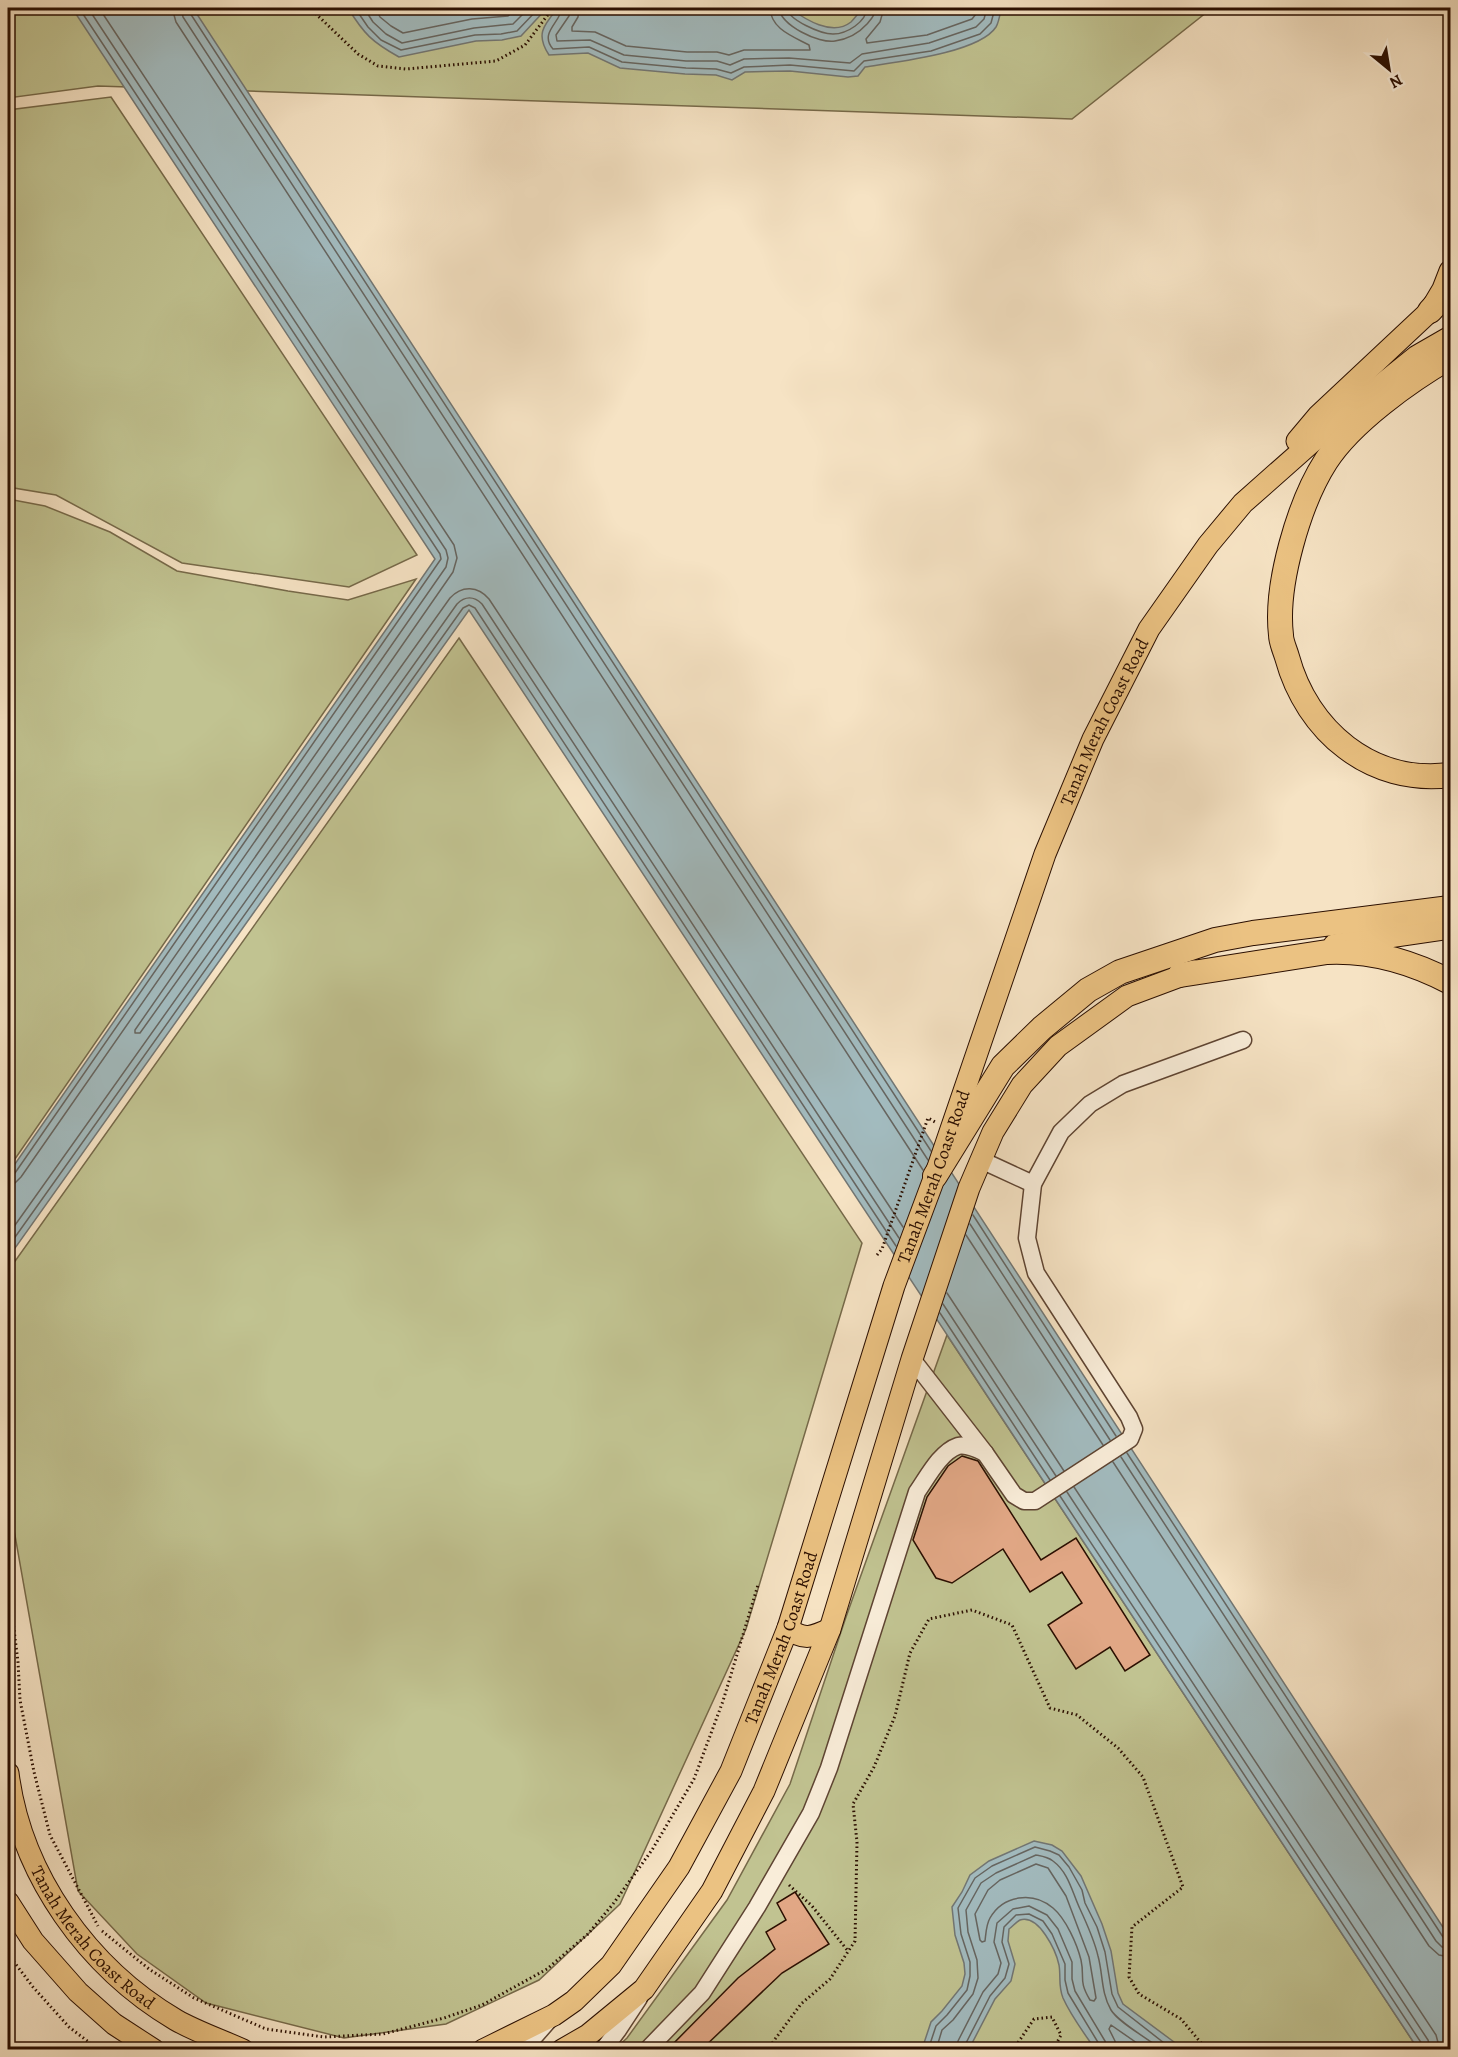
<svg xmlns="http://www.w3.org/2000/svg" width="1458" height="2057" viewBox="0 0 1458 2057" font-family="Alegreya,serif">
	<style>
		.green { fill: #c1c391; stroke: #766949; stroke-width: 1.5 }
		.water { fill: #a2bbbf; stroke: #727673; stroke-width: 1.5 }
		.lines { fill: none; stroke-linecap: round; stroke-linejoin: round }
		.shore { stroke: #666560; stroke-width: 1.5 }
		.building { fill: #e1a785; stroke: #2b0f01; stroke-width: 1.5 }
		.minor-casing { stroke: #5e4432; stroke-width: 19 }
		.major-casing { stroke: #2b0f01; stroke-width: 23 }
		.highway-casing { stroke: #2b0f01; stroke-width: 26 }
		.path { stroke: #2b0f01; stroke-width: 3; stroke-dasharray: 1.5 3; stroke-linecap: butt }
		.minor { stroke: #f9edd9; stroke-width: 16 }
		.major { stroke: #ebc282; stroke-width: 21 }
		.highway { stroke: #ebc282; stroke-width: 24 }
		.labels { text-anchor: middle; stroke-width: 4.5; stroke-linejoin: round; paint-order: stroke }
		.street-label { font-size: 18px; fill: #2b0f01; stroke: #f9edd9 }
	</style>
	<rect width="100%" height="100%" fill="#f6e3c4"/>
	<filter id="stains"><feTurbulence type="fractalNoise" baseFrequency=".00333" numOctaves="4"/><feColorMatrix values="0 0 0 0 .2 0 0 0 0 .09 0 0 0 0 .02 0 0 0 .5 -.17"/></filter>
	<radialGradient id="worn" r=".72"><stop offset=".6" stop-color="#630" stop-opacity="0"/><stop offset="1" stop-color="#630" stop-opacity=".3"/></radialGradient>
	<g class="green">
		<path d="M8 8H1212L1072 119 98 86 8 98Z"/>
		<path d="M111 97 417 555 349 587 182 563 56 495 8 487V110Z"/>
		<path d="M8 499 45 506 110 532 177 571 288 591 348 600 416 579 8 1169Z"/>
		<path d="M459 638 862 1243 746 1629 620 1904 539 1980 446 2024 344 2038 206 2003 137 1954 78 1891 8 1496V1271Z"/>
		<path d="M947 1335 1418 2049 614 2050 627 2038 727 1900 790 1784 846 1617Z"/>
	</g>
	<g class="water">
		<path d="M72 8H193L1450 1938V2049H1418L469 610 8 1258V1174L435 559Z"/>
		<path d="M348 8H547L521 36 502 40 476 41 399 57C372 42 364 34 348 8Z"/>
		<path d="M558 8H789C805 19 832 37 851 22 855 18 859 12 863 8L1001 9C1000 14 999 22 996 27 979 53 896 62 865 67L858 76 848 77 790 71 745 72 732 80 716 75 685 74 620 68 588 53 549 55C535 34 544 25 558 8Z"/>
		<path d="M1034 1841 1052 1845 1062 1851 1081 1876 1102 1924 1111 1951 1118 1993 1123 2004 1174 2042 1180 2049H1095C1084 2033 1071 2016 1063 1998 1058 1986 1061 1977 1059 1965 1056 1951 1039 1914 1020 1920 1016 1922 1012 1927 1009 1929L1008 1941 1015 1964 1011 1981 995 1999 969 2049H922L931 2022 942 2011 962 1986 965 1974 964 1963 955 1935 952 1907 962 1892 970 1875 989 1861Z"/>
	</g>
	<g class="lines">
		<g class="shore">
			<path d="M99 8 454 545 457 558 453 572 135 1030V1033H140L450 598C462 585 478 586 489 599L903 1227"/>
			<path d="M172 8 176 22 923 1170"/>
			<path d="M181 8 183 17 928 1160"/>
			<path d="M189 8 190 13 931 1151"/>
			<path d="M355 8 368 27 381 40 401 50 475 35 501 34 517 31 539 8"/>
			<path d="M364 8 373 22 386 34 402 43 474 28 513 24 529 8"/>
			<path d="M375 8 380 17 391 26 403 33 472 19 508 16 517 8"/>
			<path d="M562 8C560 23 539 33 553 49L589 47 622 62 686 68 716 69 731 73 744 67 790 65 854 71 864 61 931 51 980 34 991 23 995 8"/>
			<path d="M570 8 569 16 556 35 557 41 590 40 624 55 686 61H717L730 65 744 59 789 58 850 63 862 54 929 43 976 27 984 19 987 8"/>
			<path d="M579 8 578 17 572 27V31L595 32 626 46 687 52H717L729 55 744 50H810L809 45C792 36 771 29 770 8"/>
			<path d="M779 8C780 25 819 44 835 41 849 39 858 34 867 24 872 18 875 15 875 8"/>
			<path d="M787 8C788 20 821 34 833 34 847 34 866 22 867 8"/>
			<path d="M884 8 880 22 866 39 867 43 927 35 972 19 976 14 978 8"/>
			<path d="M8 1176 15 1173 441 559 440 554 79 8"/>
			<path d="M8 1184 15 1183 21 1177 446 567 448 558 446 550 88 8"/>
			<path d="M973 1215 1116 1436"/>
			<path d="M970 1224 1110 1440"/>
			<path d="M8 1235 457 604C465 596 474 596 482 604L899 1238"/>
			<path d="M966 1235 1103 1445"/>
			<path d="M8 1247 463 608 469 605 475 608 896 1246"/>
			<path d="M947 1293 1064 1471"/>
			<path d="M943 1304 1056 1476"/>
			<path d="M940 1313 1050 1480"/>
			<path d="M1127 1453 1443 1937 1450 1940"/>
			<path d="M1121 1457 1436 1941 1442 1947 1450 1948"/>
			<path d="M1113 1462 1429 1946 1439 1955 1450 1957"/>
			<path d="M1074 1487 1436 2035 1440 2050"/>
			<path d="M1067 1492 1428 2040 1431 2050"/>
			<path d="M1060 1496 1422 2044 1423 2050"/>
			<path d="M1036 1864 1048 1868 1066 1896 1089 1957 1096 1998 1094 2001 1090 2000C1078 1980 1085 1978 1081 1960 1077 1944 1066 1919 1053 1908 1033 1891 1003 1895 990 1918 986 1925 986 1933 985 1941L982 1942 980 1940 975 1914 988 1890 1000 1880Z"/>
			<path d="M928 2050 936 2026 947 2015 967 1990 970 1976V1962L961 1934 958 1908 975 1878 992 1866 1035 1847 1050 1851 1059 1855 1069 1867 1082 1890 1085 1903 1097 1927 1105 1952 1112 1994 1118 2007 1173 2050"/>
			<path d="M936 2050 942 2030 953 2020 973 1994 978 1978 977 1960 968 1932 966 1910 981 1883 996 1873 1036 1855C1041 1856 1048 1857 1053 1861 1069 1873 1072 1892 1080 1909 1087 1924 1094 1939 1098 1956 1103 1974 1101 1993 1111 2010 1119 2023 1149 2039 1162 2050"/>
			<path d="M957 2050 958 2041 983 1992 998 1974 1001 1963 994 1942 997 1923 1013 1909 1029 1906 1047 1915 1058 1929 1072 1962V1979L1075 1991 1105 2041 1107 2050"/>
			<path d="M964 2050 965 2045 990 1996 1005 1978 1009 1964 1002 1942 1004 1927 1016 1915 1029 1914 1043 1921 1052 1934 1065 1964V1980L1068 1993 1099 2044 1100 2050"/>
			<path d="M1116 2050 1115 2041 1109 2029 1111 2025 1147 2050"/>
		</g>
	</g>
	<g class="building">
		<path d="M962 1456 978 1461 1041 1560 1076 1538 1150 1655 1125 1671 1110 1647 1076 1669 1048 1625 1082 1603 1062 1572 1030 1592 1003 1549 952 1583 936 1578 913 1540 927 1497 948 1466Z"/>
		<path d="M795 1892 829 1944 782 1973 702 2049H668L738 1978 775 1949 766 1932 786 1920 777 1903Z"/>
	</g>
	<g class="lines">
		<g class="minor-casing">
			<g id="minor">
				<path d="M981 1160 1033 1184"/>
				<path d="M912 1359 985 1453 1014 1495 1024 1501H1035L1130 1439 1134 1429 1129 1417 1036 1273 1027 1238 1033 1184 1061 1132 1090 1104 1123 1084 1243 1040"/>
				<path d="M525 2050 527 2045 549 2020"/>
				<path d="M603 2050 618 2030 639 1998"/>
				<path d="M647 2050 702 1993 757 1907 811 1813 829 1768 917 1492C927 1478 940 1452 958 1446 967 1444 977 1449 985 1453"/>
			</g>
		</g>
		<g class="major-casing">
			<g id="major">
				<path d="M1297 441 1318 416 1430 311 1443 289 1450 271"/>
				<path d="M1334 945 1450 928"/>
				<path d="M788 1628C803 1641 813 1637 830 1629"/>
				<path id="s1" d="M8 1773C21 1875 88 1968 176 2020 197 2032 221 2040 243 2050"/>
				<path d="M8 1902 33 1941 78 1992 114 2024 154 2050"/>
				<path id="s2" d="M483 2050 554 2015 574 2001 611 1965 679 1867 731 1771 788 1628 894 1286 935 1176 1045 854 1093 739 1149 629 1208 545 1243 503 1329 427 1417 356 1450 337"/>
				<path d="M562 2050 588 2035 644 1989 712 1891 764 1791 830 1629 912 1359 969 1188 993 1132 1022 1085 1058 1046 1127 996 1194 971"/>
			</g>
		</g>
		<g class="highway-casing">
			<g id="highway">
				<path d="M1430 311 1450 289"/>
				<path d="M1450 357C1410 380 1351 422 1326 461 1299 503 1275 585 1281 635 1281 642 1285 650 1287 657 1307 731 1371 785 1450 775"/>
				<path d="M1180 975 1327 952C1370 950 1412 962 1450 982"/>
				<path d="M935 1176 1003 1066 1042 1028 1088 990 1120 972 1215 940 1253 933 1450 908"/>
			</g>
		</g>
		<g class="path">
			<path d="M303 8 316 14 358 54 378 66 406 69 496 61 525 45 553 8"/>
			<path d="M877 1255 882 1249 928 1118 935 1122"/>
			<path d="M8 1581 18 1662 20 1700 34 1772 50 1835 98 1926"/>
			<path d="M789 1885 812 1906 848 1951"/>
			<path d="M102 1931 149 1969 194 1998 266 2029 324 2037 383 2034 444 2018 482 2005 547 1969 588 1934 613 1904 652 1850 694 1779 723 1701 758 1585"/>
			<path d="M8 1954 33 1987 69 2027 99 2050"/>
			<path d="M767 2050 801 2004 830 1979 855 1941 857 1842 853 1804 874 1767 895 1716 910 1653 929 1619 972 1610 1012 1625 1050 1708 1077 1715 1118 1748 1143 1777 1183 1887 1132 1927 1129 1977 1139 1994 1181 2019 1207 2050"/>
			<path d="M1013 2050 1034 2019 1052 2017 1061 2035 1053 2050"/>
		</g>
		<use href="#minor" class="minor"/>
		<use href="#major" class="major"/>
		<use href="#highway" class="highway"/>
	</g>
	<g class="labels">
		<g class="street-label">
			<text dy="6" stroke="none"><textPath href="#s2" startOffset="1498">Tanah Merah Coast Road</textPath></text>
			<text dy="6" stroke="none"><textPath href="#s2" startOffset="1012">Tanah Merah Coast Road</textPath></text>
			<text dy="6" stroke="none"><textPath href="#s2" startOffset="526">Tanah Merah Coast Road</textPath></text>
			<text dy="6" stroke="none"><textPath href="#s1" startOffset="190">Tanah Merah Coast Road</textPath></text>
		</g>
	</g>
	<rect width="1458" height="2057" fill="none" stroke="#f6e3c4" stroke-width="30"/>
	<rect x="9" y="9" width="1440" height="2039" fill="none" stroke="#2b0f01" stroke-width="3"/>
	<rect x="15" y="15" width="1428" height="2027" fill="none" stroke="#2b0f01" stroke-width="1.5"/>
	<g transform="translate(1389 69) rotate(150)" stroke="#f9edd9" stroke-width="4.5" paint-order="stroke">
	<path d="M0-4.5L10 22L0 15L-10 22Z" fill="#2b0f01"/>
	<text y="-9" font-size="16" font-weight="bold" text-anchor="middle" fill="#2b0f01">N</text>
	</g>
	<rect width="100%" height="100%" filter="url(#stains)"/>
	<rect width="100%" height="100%" fill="url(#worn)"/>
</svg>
